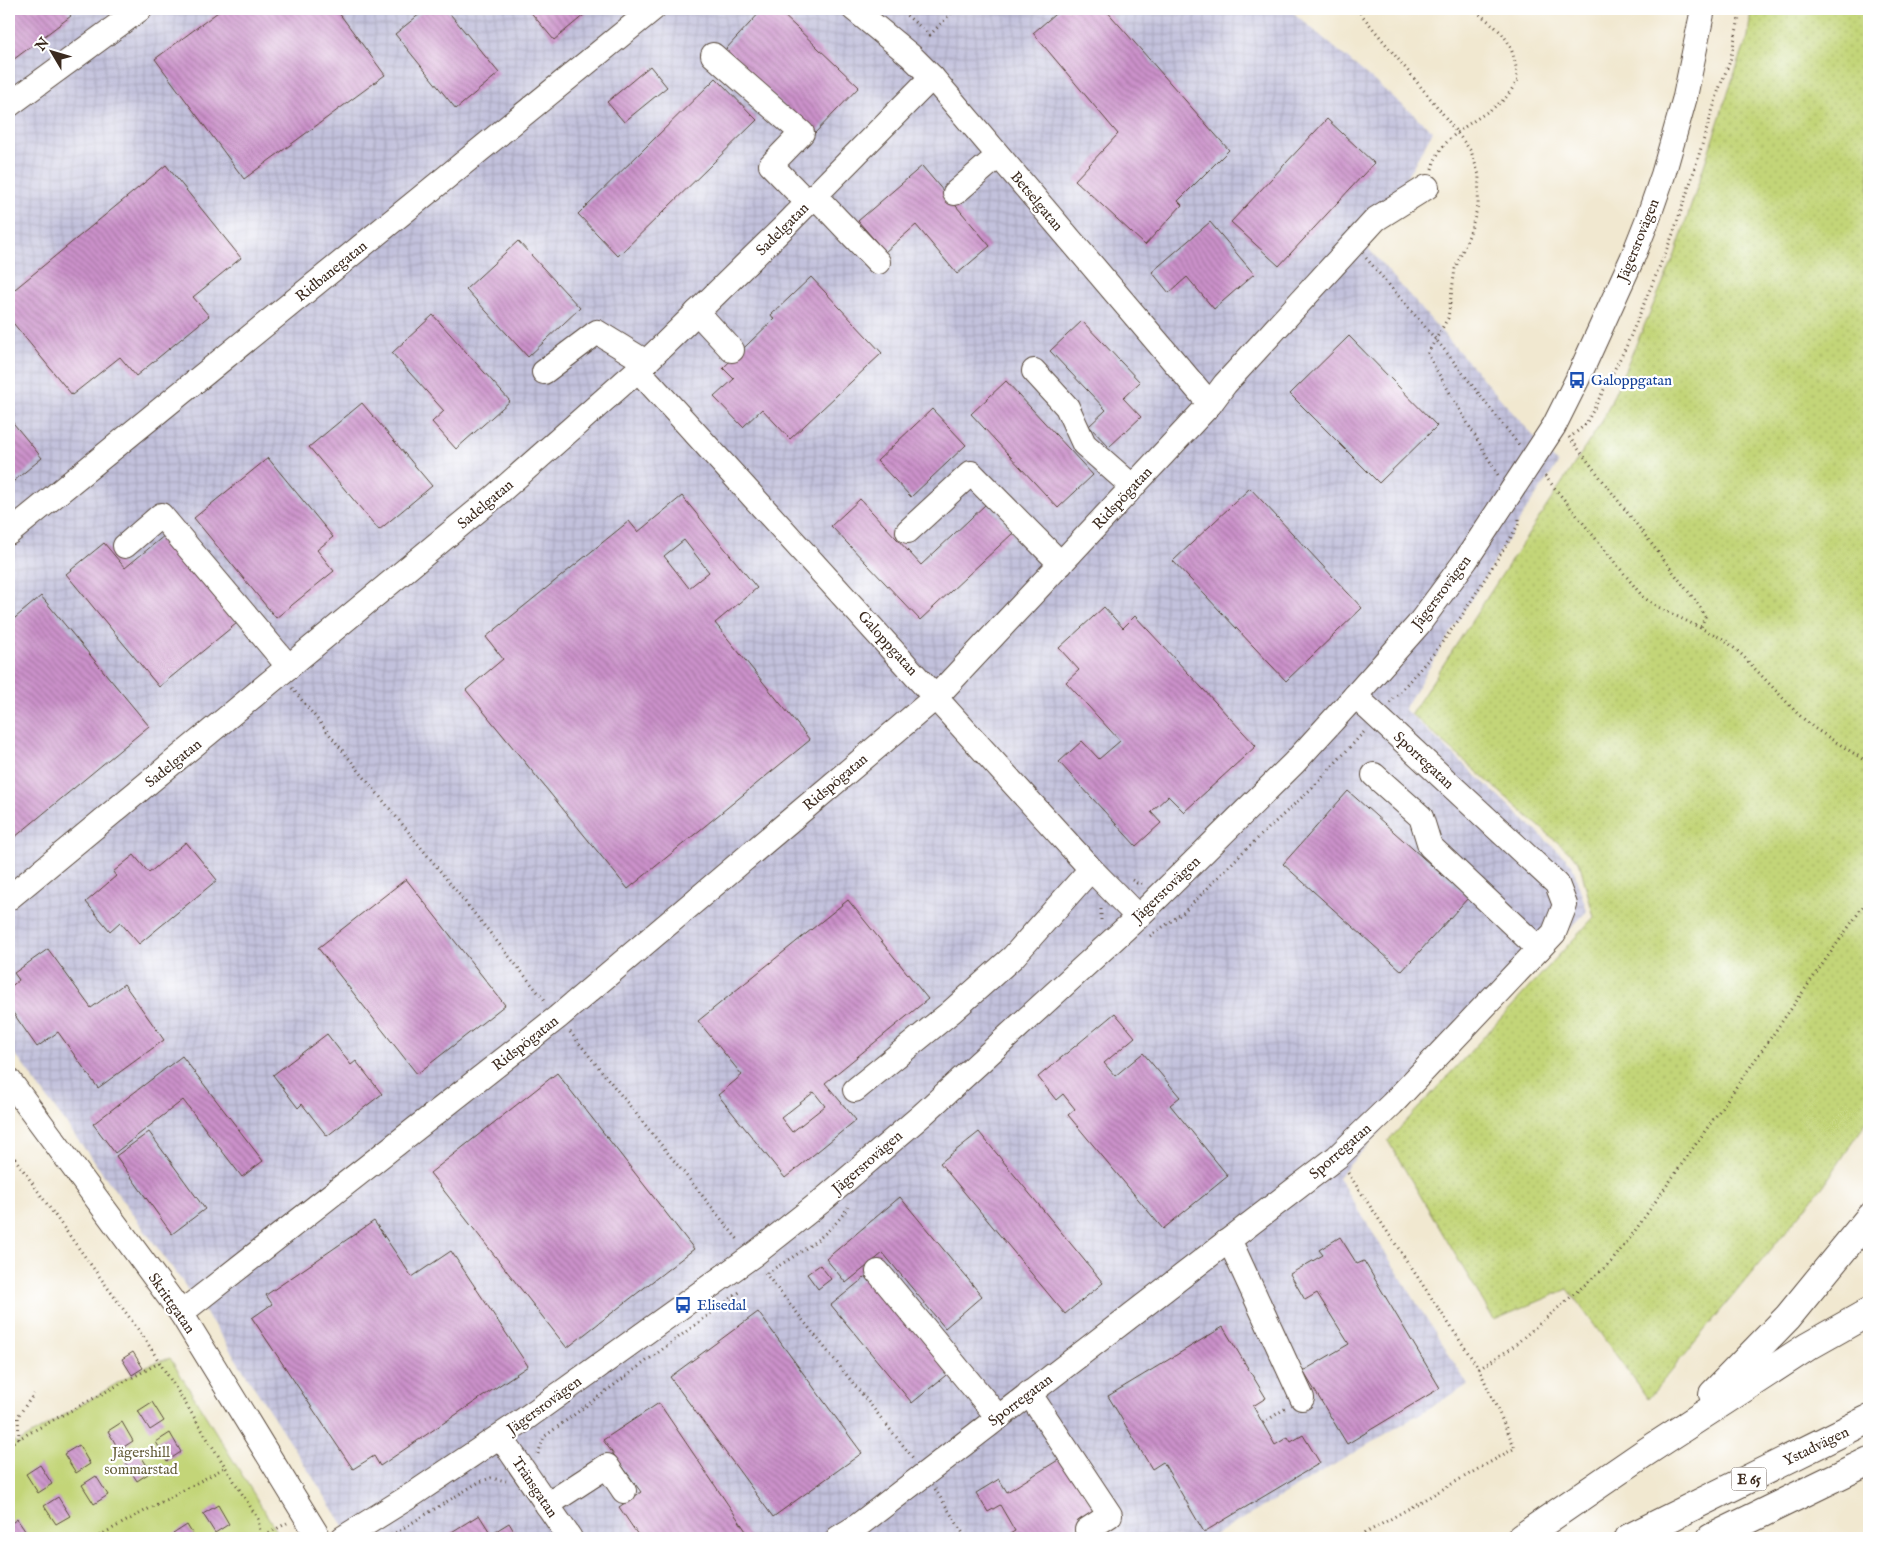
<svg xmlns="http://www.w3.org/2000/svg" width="1878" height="1547" viewBox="0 0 1878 1547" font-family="'IM FELL English',serif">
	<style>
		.industrial { fill: url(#industrial-grid) }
		.grass { fill: url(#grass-dots); stroke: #7f804b }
		.garden { fill: #c3d578; stroke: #7f804b }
		.building { fill: url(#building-back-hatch); fill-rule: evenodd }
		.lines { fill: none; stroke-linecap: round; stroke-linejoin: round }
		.minor-casing { stroke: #564639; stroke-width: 26 }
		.highway-casing { stroke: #564639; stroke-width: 30 }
		.path { stroke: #564639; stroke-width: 3; stroke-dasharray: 1 4; stroke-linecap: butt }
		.minor { stroke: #fff; stroke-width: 24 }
		.highway { stroke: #fff; stroke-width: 28 }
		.labels { text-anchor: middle; stroke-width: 4.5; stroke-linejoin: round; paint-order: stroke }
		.shield { fill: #fff; stroke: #766a62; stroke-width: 1 }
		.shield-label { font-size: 14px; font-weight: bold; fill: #3b2a1e }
		.street-label { font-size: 15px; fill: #3b2a1e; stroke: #fff }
		.transit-label { font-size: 15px; fill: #164399; stroke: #fff; text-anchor: start }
		.park-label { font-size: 15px; fill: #645d39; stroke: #fff }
	</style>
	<defs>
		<pattern id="industrial-grid" width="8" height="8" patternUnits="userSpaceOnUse" patternTransform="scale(1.25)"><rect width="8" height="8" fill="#c2c1dc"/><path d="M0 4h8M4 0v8" fill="none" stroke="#a8a6bc"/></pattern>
		<pattern id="grass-dots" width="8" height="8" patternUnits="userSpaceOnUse" patternTransform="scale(1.25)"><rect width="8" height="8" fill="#c3d578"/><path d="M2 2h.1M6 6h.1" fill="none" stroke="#a8b767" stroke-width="1.8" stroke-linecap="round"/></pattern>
		<pattern id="building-back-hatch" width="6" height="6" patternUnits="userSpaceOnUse" patternTransform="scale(1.25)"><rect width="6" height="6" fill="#cb91ca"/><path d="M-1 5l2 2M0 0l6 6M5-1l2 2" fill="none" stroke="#a677a3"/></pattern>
	</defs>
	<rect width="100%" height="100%" fill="#fff"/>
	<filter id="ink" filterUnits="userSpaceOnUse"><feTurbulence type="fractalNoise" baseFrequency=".02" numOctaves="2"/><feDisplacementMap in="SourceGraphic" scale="10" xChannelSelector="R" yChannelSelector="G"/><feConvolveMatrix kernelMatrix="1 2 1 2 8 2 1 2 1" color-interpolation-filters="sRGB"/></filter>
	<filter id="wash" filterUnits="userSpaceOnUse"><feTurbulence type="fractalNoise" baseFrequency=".0096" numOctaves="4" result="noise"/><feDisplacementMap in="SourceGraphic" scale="20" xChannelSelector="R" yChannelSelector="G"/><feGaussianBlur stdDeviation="1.12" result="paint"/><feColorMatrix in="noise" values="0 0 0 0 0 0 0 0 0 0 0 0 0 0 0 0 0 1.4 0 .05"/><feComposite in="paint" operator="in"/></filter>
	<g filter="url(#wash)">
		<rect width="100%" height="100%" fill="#f1e8d0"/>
		<path class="industrial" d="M9 9H1289L1433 131 1367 247 1558 464 1524 513 1404 709 1572 864 1587 911 1338 1177 1468 1385 1211 1538H352L212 1322 9 1046Z"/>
		<path class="grass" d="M1751 9H1869V1118L1824 1185 1648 1399 1568 1289 1494 1320 1388 1141 1594 917 1579 861 1411 714 1603 420 1675 255 1729 89 1748 37Z"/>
		<path class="garden" d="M170 1358 281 1538H9V1434L16 1444 146 1366Z"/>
		<g id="blocks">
			<g class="building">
				<path d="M9 9H66L71 16 9 63Z"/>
				<path d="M222 9H336L385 75 244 179 155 59Z"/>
				<path d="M426 9H446L499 73 456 109 395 34Z"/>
				<path d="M528 9H591L554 40Z"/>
				<path d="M763 9H777L859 87 814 134 725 50Z"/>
				<path d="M1061 9H1105L1229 150 1178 201 1182 205 1145 245 1075 180 1118 134 1033 33Z"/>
				<path d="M650 66 667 87 624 122 607 102Z"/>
				<path d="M716 78 757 120 618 256 578 214Z"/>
				<path d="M1327 119 1374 163 1279 266 1231 222Z"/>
				<path d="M166 165 241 258 193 297 209 316 136 376 120 357 72 395 9 318V294Z"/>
				<path d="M922 166 990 246 957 274 916 225 885 252 858 221Z"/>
				<path d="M1210 222 1254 274 1214 309 1187 277 1169 293 1152 272Z"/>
				<path d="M518 241 580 308 528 357 466 289Z"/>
				<path d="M811 277 882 353 790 439 762 409 743 427 714 397 734 379 723 368 774 319 771 315Z"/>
				<path d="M433 315 510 401 456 449 432 422 444 411 392 353Z"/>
				<path d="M1082 321 1140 382 1123 398 1141 417 1109 447 1089 426 1106 410 1050 351Z"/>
				<path d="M1349 336 1437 426 1379 483 1290 394Z"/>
				<path d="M1006 381 1093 475 1058 508 971 414Z"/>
				<path d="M362 403 432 486 379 530 309 447Z"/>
				<path d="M932 409 966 445 911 497 877 461Z"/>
				<path d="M9 418 42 458 9 485Z"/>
				<path d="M268 458 333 537 317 550 334 571 276 618 194 518Z"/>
				<path d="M1250 488 1362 608 1286 681 1173 561Z"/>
				<path d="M682 496 757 588 715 623 810 740 628 889 466 690 503 659 486 637 629 521 638 532ZM684 540 709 572 689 588 664 556Z"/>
				<path d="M860 499 921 565 986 504 1013 533 920 620 831 526Z"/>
				<path d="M165 535 237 623 159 687 66 574 104 543 125 568Z"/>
				<path d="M41 596 149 726 9 842V623Z"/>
				<path d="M1104 607 1123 628 1135 616 1256 746 1184 812 1168 796 1151 812 1161 823 1136 846 1059 762 1082 741 1099 759 1120 741 1066 682 1079 670 1059 648Z"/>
				<path d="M1348 791 1468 898 1402 971 1283 864Z"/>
				<path d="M186 842 217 880 139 944 120 922 110 931 86 902 116 876 113 872 134 855 149 873Z"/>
				<path d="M406 879 505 1005 417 1074 318 948Z"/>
				<path d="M848 900 928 999 825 1083 856 1120 785 1178 718 1095 742 1075 698 1021ZM814 1092 825 1106 792 1132 781 1118Z"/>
				<path d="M48 949 91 1008 124 984 164 1040 98 1088 58 1032 37 1047 9 1007V988L19 980 14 973Z"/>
				<path d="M1115 1013 1135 1037 1104 1063 1115 1076 1143 1053 1180 1097 1170 1105 1228 1176 1163 1229 1068 1115 1075 1109 1063 1094 1056 1100 1038 1077Z"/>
				<path d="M327 1034 351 1065 356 1061 382 1094 327 1136 302 1104 298 1108 273 1075Z"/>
				<path d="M182 1056 263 1161 242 1177 183 1100 115 1153 93 1124Z"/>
				<path d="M557 1073 694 1249 567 1348 430 1173Z"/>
				<path d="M149 1132 205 1209 172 1234 116 1156Z"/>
				<path d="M979 1132 1103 1283 1065 1314 940 1163Z"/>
				<path d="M900 1197 982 1296 945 1328 883 1253 846 1283 826 1259Z"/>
				<path d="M374 1221 412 1277 451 1251 528 1366 380 1466 374 1456 353 1469 252 1318 272 1304 266 1295Z"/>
				<path d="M1340 1237 1357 1264 1364 1261 1440 1388 1347 1444 1303 1371 1349 1344 1317 1293 1305 1300 1290 1274 1323 1255 1319 1250Z"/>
				<path d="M820 1265 831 1279 818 1289 807 1274Z"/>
				<path d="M870 1273 951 1371 912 1403 831 1305Z"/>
				<path d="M758 1312 862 1453 773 1517 670 1377Z"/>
				<path d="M1223 1327 1266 1398 1253 1406 1275 1445 1288 1437 1291 1442 1303 1435 1320 1463 1204 1532 1163 1462 1152 1469 1108 1396Z"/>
				<path d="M133 1352 143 1368 132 1375 122 1359Z"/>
				<path d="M152 1402 164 1421 150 1430 138 1411Z"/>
				<path d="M659 1403 750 1537 748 1538H640L619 1507 641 1492 603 1440Z"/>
				<path d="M122 1422 133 1441 119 1450 108 1431Z"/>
				<path d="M170 1433 181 1452 167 1461 156 1442Z"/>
				<path d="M79 1445 90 1464 76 1473 64 1454Z"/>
				<path d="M139 1453 151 1472 137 1481 125 1462Z"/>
				<path d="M1063 1457 1097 1514 1075 1527 1082 1538H1003L1015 1531 1000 1505 988 1512 976 1493 999 1479 1007 1492Z"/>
				<path d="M40 1465 52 1484 38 1493 26 1474Z"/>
				<path d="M96 1476 108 1495 94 1504 82 1485Z"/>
				<path d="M58 1497 70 1516 56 1524 44 1506Z"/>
				<path d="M218 1505 229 1524 215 1533 203 1514Z"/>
				<path d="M479 1515 491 1534 509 1523 518 1538H442Z"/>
				<path d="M17 1519 30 1538H10L9 1525Z"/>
				<path d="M187 1525 195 1538H176L173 1534Z"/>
			</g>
		</g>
	</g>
	<g filter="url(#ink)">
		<use href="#blocks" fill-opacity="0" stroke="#564639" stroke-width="1"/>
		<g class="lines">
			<g class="minor-casing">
				<g id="minor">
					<path d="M854 9 911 56 932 77 1210 404"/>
					<path d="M713 55 802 133 771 165 808 203"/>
					<path d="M9 105 140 9"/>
					<path d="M955 193 998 156"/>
					<path d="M815 196 878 262"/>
					<path d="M697 312 732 350"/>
					<path d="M638 370 1091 869 1138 917"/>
					<path d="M1034 371 1067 407 1084 444 1133 487"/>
					<path d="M544 372 597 332 646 362"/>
					<path d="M908 531 971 473 1061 564"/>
					<path d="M9 533 653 9"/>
					<path d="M125 546 161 515 289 667"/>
					<path d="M1374 775 1421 817 1430 846 1539 949"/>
					<path d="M9 898 494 497 638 370 786 225 932 77"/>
					<path d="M9 1080 181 1313 319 1538"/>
					<path d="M855 1090 951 1012 1013 957 1091 869"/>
					<path d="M1226 1242 1233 1248 1302 1398"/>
					<path d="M878 1272 998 1417"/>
					<path d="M181 1313 558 1017 936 697 1210 404 1225 384 1376 219 1427 187"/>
					<path d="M1029 1393 1110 1515 1087 1530"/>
					<path d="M500 1436 570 1538"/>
					<path d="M547 1505 607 1466 624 1491"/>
					<path d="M343 1538 415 1493 522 1421 752 1256 823 1200 922 1115 1138 917 1294 763 1355 696 1418 625 1466 560 1554 426 1577 380 1632 259 1647 221 1663 175 1685 97 1703 9"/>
					<path d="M838 1538 856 1527 1337 1157 1392 1104 1554 933 1565 905 1557 884 1355 696"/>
				</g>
			</g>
			<g class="highway-casing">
				<g id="highway">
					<path d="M1713 1394 1788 1317 1869 1218"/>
					<path d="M1521 1538 1643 1454 1807 1347 1869 1312"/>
					<path d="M1629 1538 1869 1419"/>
					<path d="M1711 1538 1869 1461"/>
				</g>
			</g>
			<g class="path">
				<path d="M899 9 930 35 955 9"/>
				<path d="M1357 9 1439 109 1471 151 1479 175 1478 206 1470 233 1455 269 1448 318 1428 353 1433 364 1498 475"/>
				<path d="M1432 169C1441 134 1475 123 1501 102 1508 97 1513 87 1518 80 1512 38 1506 35 1473 9"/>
				<path d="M1366 258 1443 348 1519 445"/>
				<path d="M1573 435 1586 424 1626 347 1673 234 1691 181 1719 89 1730 61 1741 9"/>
				<path d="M1569 437 1701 608 1705 617 1701 627"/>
				<path d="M1545 476 1643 597 1654 605 1725 640 1742 655 1798 714 1814 728 1869 763"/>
				<path d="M292 688 546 1002"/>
				<path d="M1390 703 1434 653 1461 617 1513 534 1519 523V518"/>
				<path d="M1132 880 1137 883H1145"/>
				<path d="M1101 909V923"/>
				<path d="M1150 936 1184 912 1243 852 1313 787 1364 732"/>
				<path d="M570 1032 739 1241"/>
				<path d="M9 1150 61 1224 143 1336 258 1519 260 1531 258 1538"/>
				<path d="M1348 1173 1479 1369 1515 1448 1357 1538"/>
				<path d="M765 1273 913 1458"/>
				<path d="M767 1273C796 1255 830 1236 848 1207"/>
				<path d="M1479 1369 1510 1349 1594 1277 1612 1261 1627 1242 1869 898"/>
				<path d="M1263 1423 1286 1408"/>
				<path d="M19 1439 18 1416 34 1394"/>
				<path d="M9 1444 159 1363"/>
				<path d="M538 1454 544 1437 741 1291"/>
				<path d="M935 1489 966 1538"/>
				<path d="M95 1538 226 1467"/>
				<path d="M260 1538 287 1523"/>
				<path d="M387 1538 479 1482 491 1478 506 1481"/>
			</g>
			<use href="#minor" class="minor"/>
			<use href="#highway" class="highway"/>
		</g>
	</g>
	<defs>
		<g id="bus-bare" transform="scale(1.35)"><path d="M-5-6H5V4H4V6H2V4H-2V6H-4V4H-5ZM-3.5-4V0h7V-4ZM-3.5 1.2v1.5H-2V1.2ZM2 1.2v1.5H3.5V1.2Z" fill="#1a4fb4" stroke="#fff" stroke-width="2.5" paint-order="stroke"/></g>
	</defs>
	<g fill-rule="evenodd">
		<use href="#bus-bare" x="1577" y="380"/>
		<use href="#bus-bare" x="683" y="1305"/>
	</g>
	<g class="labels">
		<rect class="shield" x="1731.5" y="1467.5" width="35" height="23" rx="4"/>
		<g class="shield-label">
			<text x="1749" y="1484">E 65</text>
		</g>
		<g class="street-label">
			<text transform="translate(1037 201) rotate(50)" y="5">Betselgatan</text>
			<text transform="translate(782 229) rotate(-45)" y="5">Sadelgatan</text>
			<text transform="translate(1638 240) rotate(-68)" y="5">Jägersrovägen</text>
			<text transform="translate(331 271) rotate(-39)" y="5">Ridbanegatan</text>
			<text transform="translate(1122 498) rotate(-47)" y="5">Ridspögatan</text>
			<text transform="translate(485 504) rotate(-40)" y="5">Sadelgatan</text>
			<text transform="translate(1441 592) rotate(-53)" y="5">Jägersrovägen</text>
			<text transform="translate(888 643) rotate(48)" y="5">Galoppgatan</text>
			<text transform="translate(1424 760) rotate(43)" y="5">Sporregatan</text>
			<text transform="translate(173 763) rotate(-39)" y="5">Sadelgatan</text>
			<text transform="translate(835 782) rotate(-40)" y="5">Ridspögatan</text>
			<text transform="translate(1166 889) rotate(-44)" y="5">Jägersrovägen</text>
			<text transform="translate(525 1043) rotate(-38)" y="5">Ridspögatan</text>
			<text transform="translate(1340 1151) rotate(-41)" y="5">Sporregatan</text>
			<text transform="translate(867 1162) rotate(-41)" y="5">Jägersrovägen</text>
			<text transform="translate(172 1303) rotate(55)" y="5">Skrittgatan</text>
			<text transform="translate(1020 1400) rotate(-37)" y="5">Sporregatan</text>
			<text transform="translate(544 1405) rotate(-36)" y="5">Jägersrovägen</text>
			<text transform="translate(1816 1446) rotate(-26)" y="5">Ystadvägen</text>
			<text transform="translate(535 1487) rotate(56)" y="5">Tränsgatan</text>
		</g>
		<g class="transit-label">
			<text x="1591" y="385">Galoppgatan</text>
			<text x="697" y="1310">Elisedal</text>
		</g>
		<g class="park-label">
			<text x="141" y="1457">Jägershill<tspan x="141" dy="17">sommarstad</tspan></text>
		</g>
	</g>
	<rect width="1878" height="1547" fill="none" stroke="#fff" stroke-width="30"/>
	<g transform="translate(52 52) rotate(308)" stroke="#ffffff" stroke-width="4" paint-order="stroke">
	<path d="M0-4L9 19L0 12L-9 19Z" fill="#3b2a1e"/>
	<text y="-8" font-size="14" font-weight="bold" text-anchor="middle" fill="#3b2a1e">N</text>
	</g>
</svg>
